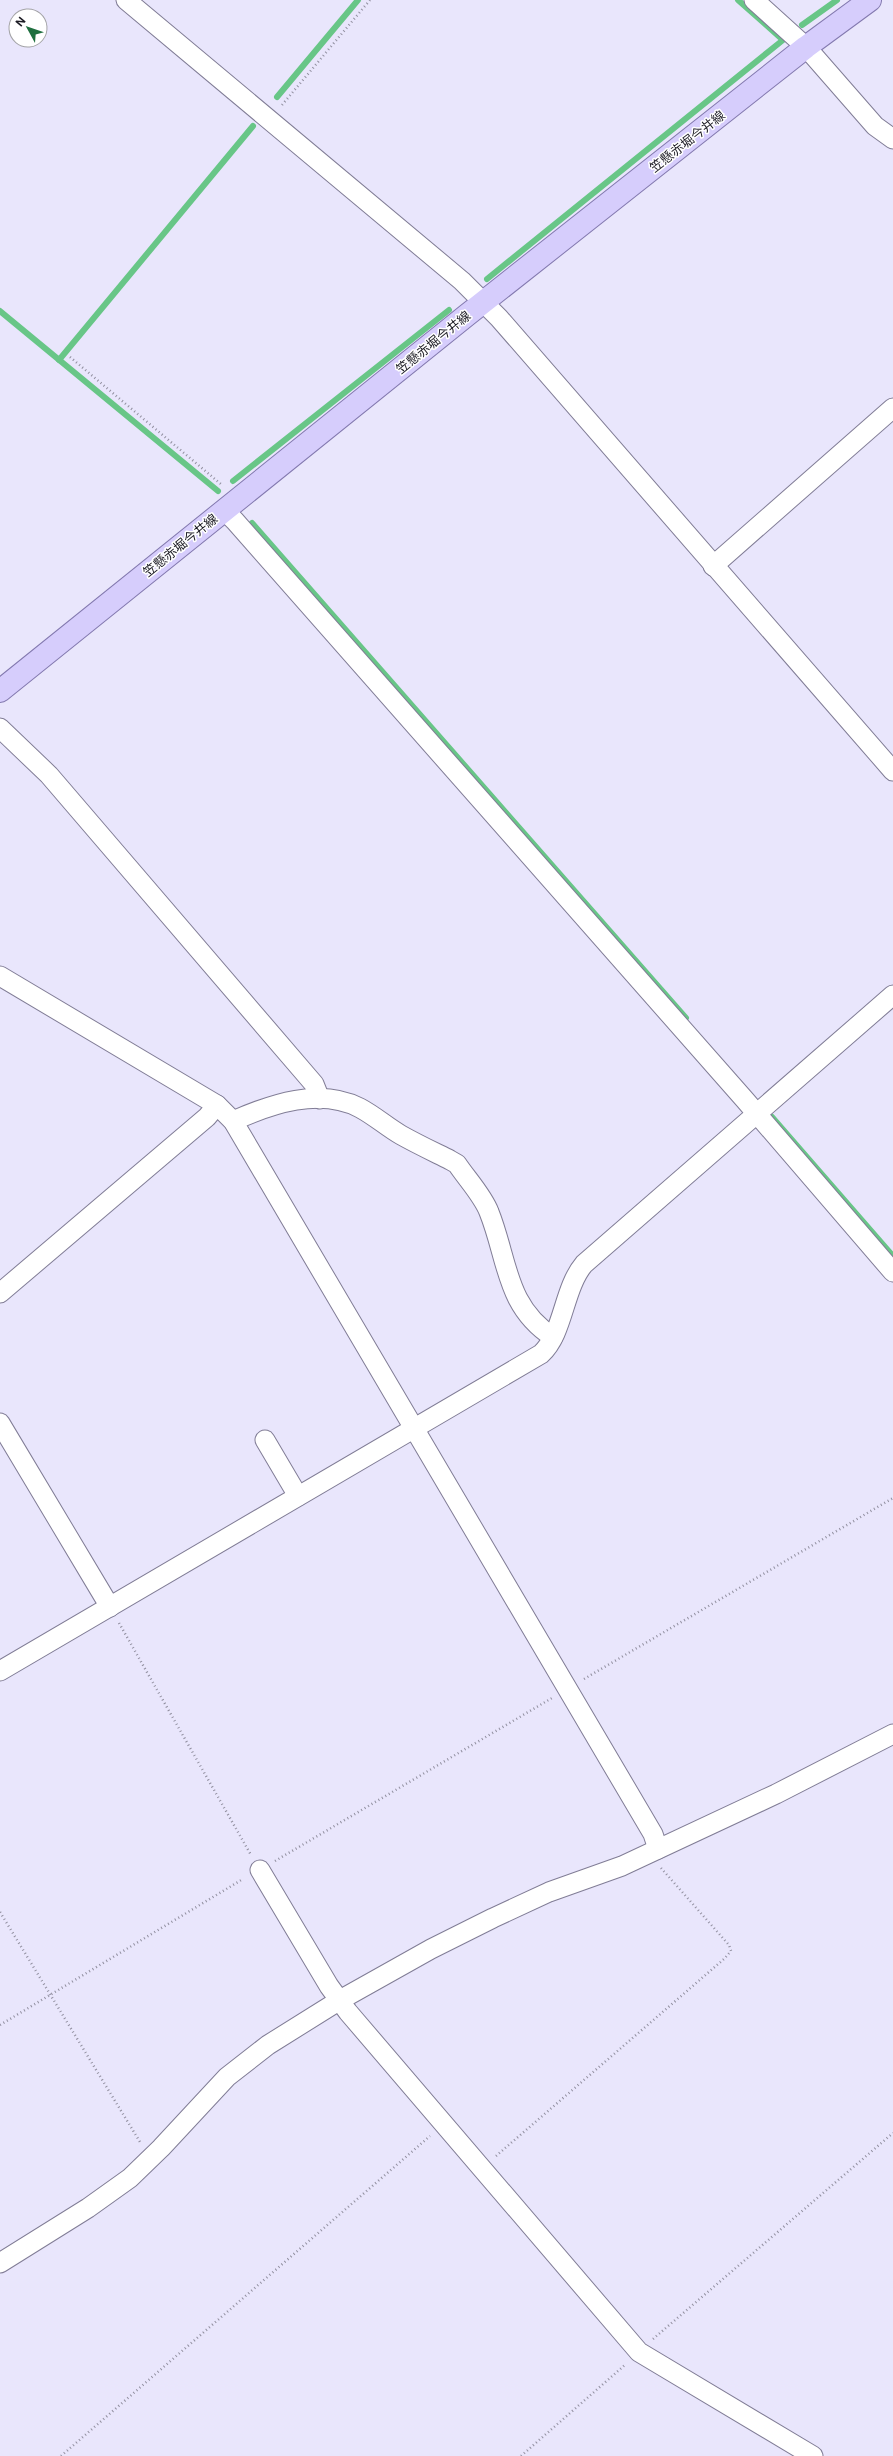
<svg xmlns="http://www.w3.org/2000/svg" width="893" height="2456" viewBox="0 0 893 2456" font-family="'Public Sans','Noto Sans JP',sans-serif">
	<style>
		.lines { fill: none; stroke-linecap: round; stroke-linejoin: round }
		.stream { stroke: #68c687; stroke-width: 6 }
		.minor-casing { stroke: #817d96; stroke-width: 21 }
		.major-casing { stroke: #8379af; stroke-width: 24 }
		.path { stroke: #9290a0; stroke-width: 2.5; stroke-dasharray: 1 3; stroke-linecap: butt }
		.minor { stroke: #fff; stroke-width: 19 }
		.major { stroke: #d6cdfc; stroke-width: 22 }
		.labels { text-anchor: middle; stroke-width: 3; stroke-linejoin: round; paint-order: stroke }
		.street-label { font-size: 13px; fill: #1c1b24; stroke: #fff }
	</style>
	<rect width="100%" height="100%" fill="#e9e6fc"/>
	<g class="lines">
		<g class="stream">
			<path d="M802 25 837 0"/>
			<path d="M277 97 358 0"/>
			<path d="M487 279 783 40 738 0"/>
			<path d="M0 311 218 491"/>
			<path d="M59 360 253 126"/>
			<path d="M233 481 449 310"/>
			<path d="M252 523 686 1018"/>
			<path d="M772 1117 893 1256"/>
		</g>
		<g class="minor-casing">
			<g id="minor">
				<path d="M126 0 462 281 499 318 893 771"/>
				<path d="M754 0 806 47 875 126 893 139"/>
				<path d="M224 510 235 521 745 1100 893 1272"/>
				<path d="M713 566 893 408"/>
				<path d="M0 728 49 775 314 1084 320 1099"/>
				<path d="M0 976 217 1105 233 1121 653 1834 658 1849"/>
				<path d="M233 1121C271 1104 320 1087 360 1108 375 1116 387 1127 401 1135 417 1144 434 1152 450 1160L457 1164C467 1179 483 1196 489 1212 508 1259 505 1306 553 1337"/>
				<path d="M0 1293 207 1117 217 1105"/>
				<path d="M0 1423 110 1607"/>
				<path d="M265 1440 298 1496"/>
				<path d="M0 1671 541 1354C564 1333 563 1289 584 1264L893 995"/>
				<path d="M260 1870 329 1986 348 2012 639 2352 813 2456"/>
				<path d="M0 2263 88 2208 130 2178 161 2148 227 2077 268 2045 340 2000 431 1949 493 1918 549 1892 622 1866 776 1794 893 1734"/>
			</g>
		</g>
		<g class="major-casing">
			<path id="major" d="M0 691 467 315 806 47 870 0"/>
		</g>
		<g class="path">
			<path d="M282 105 370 0"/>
			<path d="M70 357 222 485"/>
			<path d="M119 1623 251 1855"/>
			<path d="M584 1679 893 1498"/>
			<path d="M275 1861 552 1698"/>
			<path d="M0 1912 140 2142"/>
			<path d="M0 2025 243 1879"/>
			<path d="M496 2156 724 1959 731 1951 729 1945 661 1868"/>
			<path d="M653 2339 893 2133"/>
			<path d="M61 2456 430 2136"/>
			<path d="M521 2456 626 2364"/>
		</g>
		<use href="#minor" class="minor"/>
		<use href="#major" class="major"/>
	</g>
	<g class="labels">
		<g class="street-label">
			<text transform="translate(687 141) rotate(-38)" y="5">笠懸赤堀今井線</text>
			<text transform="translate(433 342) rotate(-39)" y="5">笠懸赤堀今井線</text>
			<text transform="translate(180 545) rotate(-39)" y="5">笠懸赤堀今井線</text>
		</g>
	</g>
	<g transform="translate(28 28) rotate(310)"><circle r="19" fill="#ffffff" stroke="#a4a4a7"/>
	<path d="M0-3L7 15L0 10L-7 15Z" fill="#1f6f3f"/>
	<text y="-6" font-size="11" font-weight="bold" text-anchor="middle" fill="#1c1b24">N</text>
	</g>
</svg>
